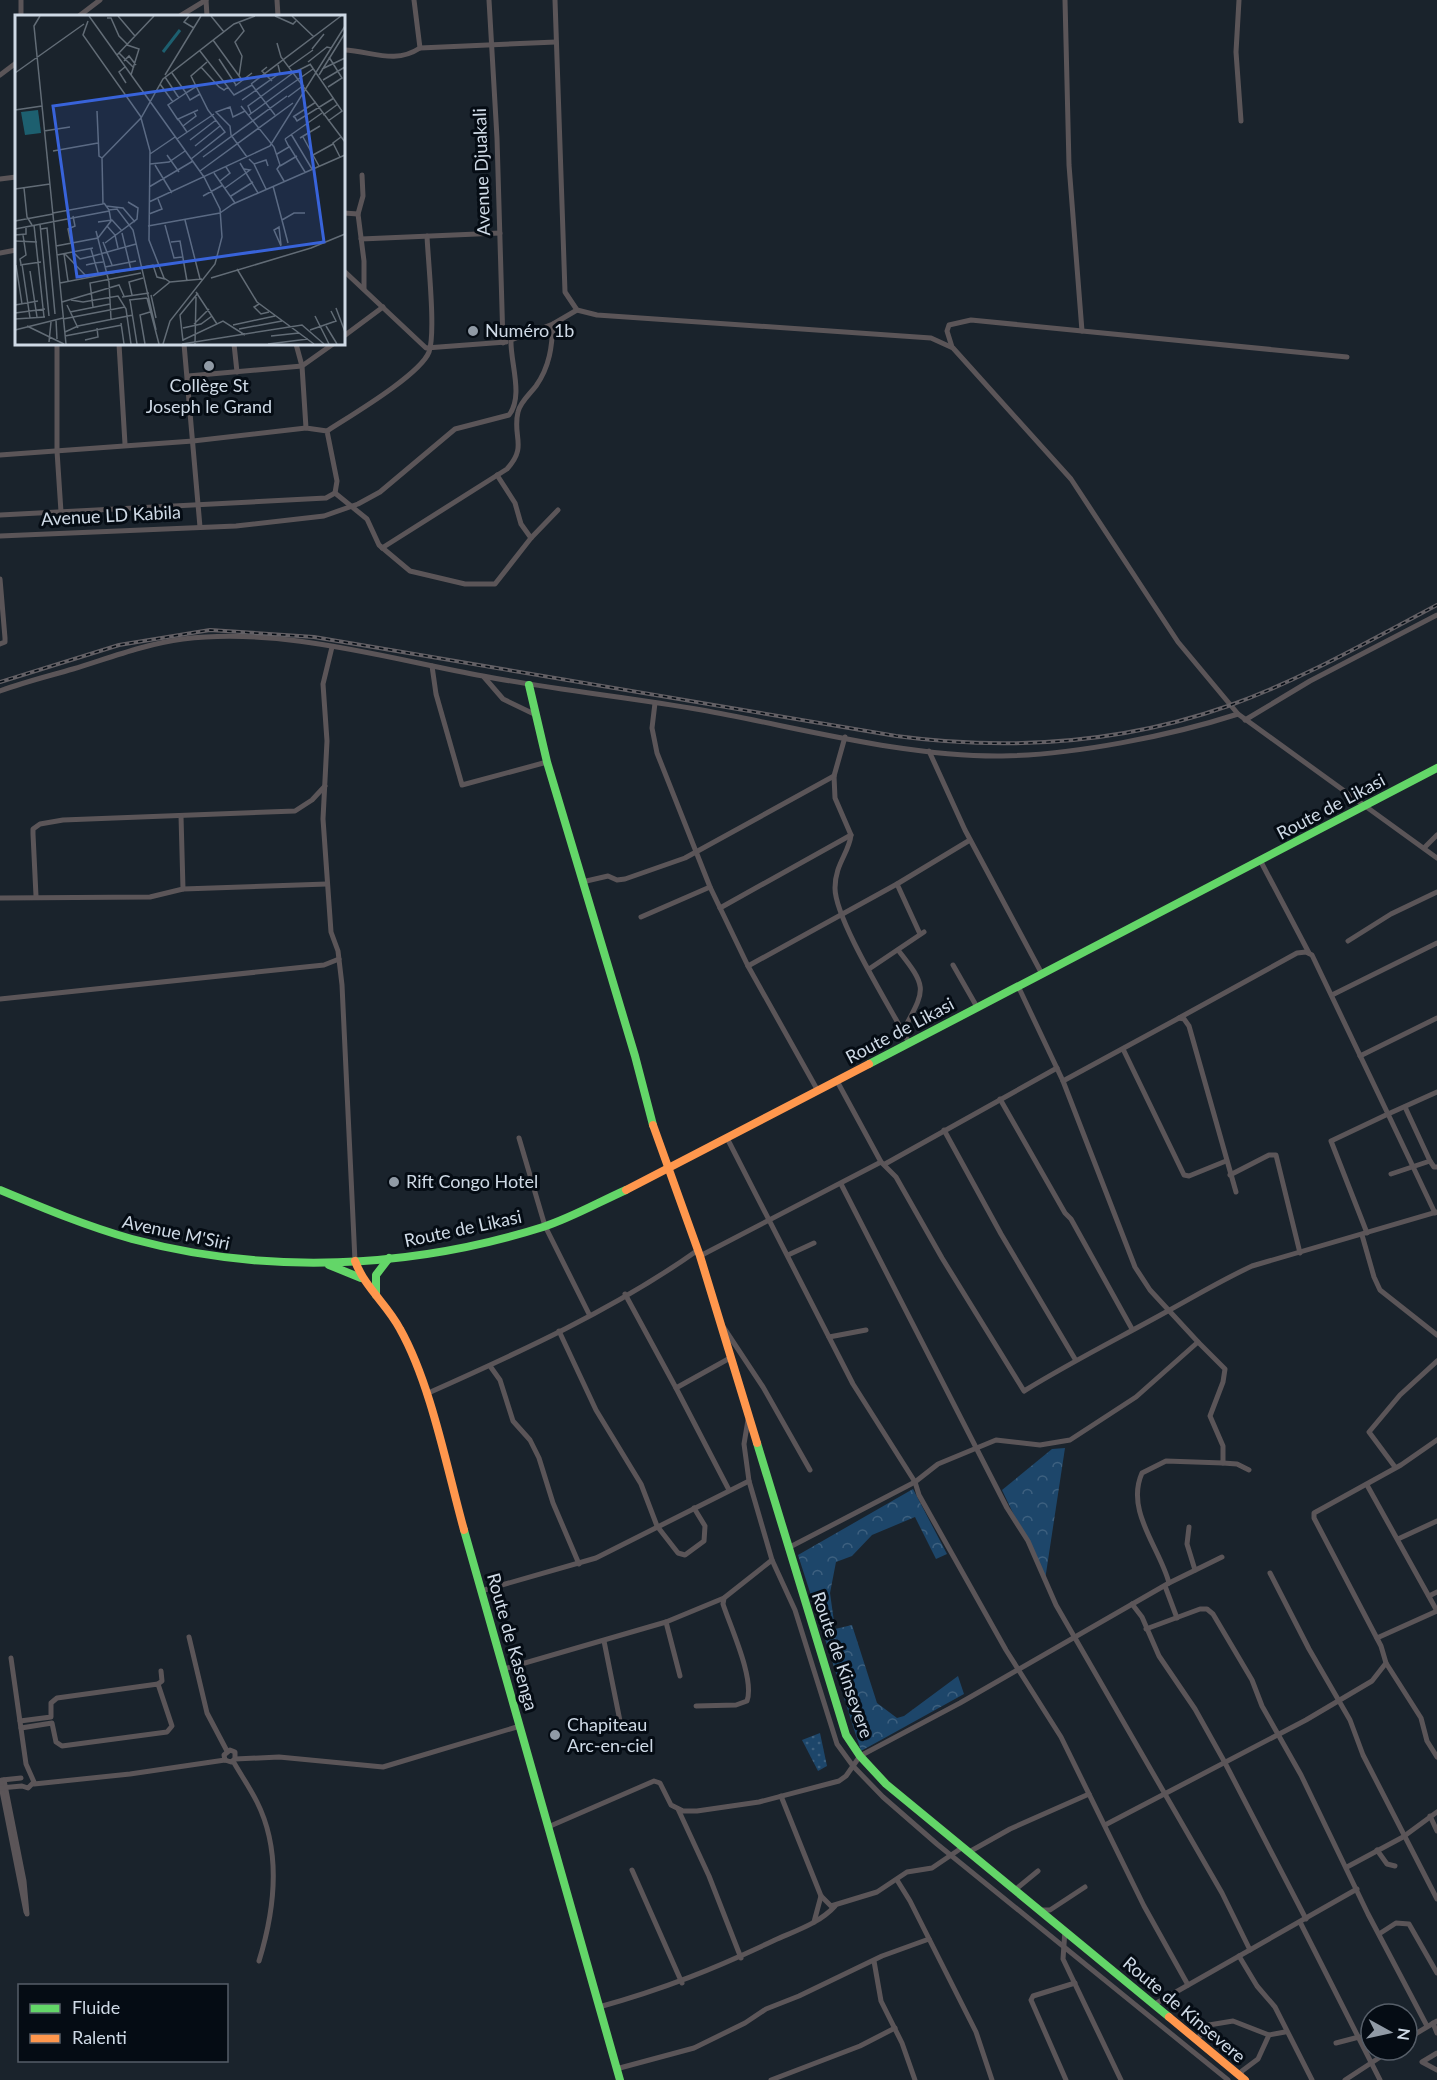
<svg xmlns="http://www.w3.org/2000/svg" width="1437" height="2080" viewBox="0 0 1437 2080" font-family="Lato,sans-serif">
	<style>
		.forest { fill: url(#forest-crowns) }
		.park { fill: url(#park-dots) }
		.lines { fill: none; stroke-linecap: round; stroke-linejoin: round }
		.street { stroke: #5b5558; stroke-width: 5 }
		.fast { stroke: #63d668; stroke-width: 8 }
		.slow { stroke: #ff974d; stroke-width: 8 }
		.rail-casing { stroke: #636065; stroke-width: 4 }
		.rail { stroke: #050c14; stroke-width: 1.5; stroke-dasharray: 4.5; stroke-linecap: butt }
		.poi-dot { fill: #909aa5; stroke: #050c14; stroke-width: 2 }
		.labels { text-anchor: middle; stroke-width: 6; stroke-linejoin: round; paint-order: stroke }
		.street-label { font-size: 18px; fill: #cfdae6; stroke: #050c14 }
		.poi-label { font-size: 18px; fill: #cfdae6; stroke: #050c14; text-anchor: start }
		.inset-river { fill: none; stroke: #1d5f6f; stroke-width: 3 }
		.inset-road { fill: none; stroke: #626c76; stroke-width: 1.5 }
		.view { fill: #3863da; fill-opacity: 0.15; stroke: #3863da; stroke-width: 3 }
		.inset-edge { fill: none; stroke: #cfdae6; stroke-width: 3 }
	</style>
	<defs>
		<pattern id="forest-crowns" width="20" height="18" patternUnits="userSpaceOnUse" patternTransform="scale(1.5)"><rect width="20" height="18" fill="#1d466a"/><path d="M2 6a3 3 0 1 1 6 0M12 15a3 3 0 1 1 6 0" fill="none" stroke="#3d607f"/></pattern>
		<pattern id="park-dots" width="8" height="8" patternUnits="userSpaceOnUse" patternTransform="scale(1.5)"><rect width="8" height="8" fill="#1d466a"/><path d="M2 2h.1M6 6h.1" fill="none" stroke="#3d607f" stroke-width="1.8" stroke-linecap="round"/></pattern>
	</defs>
	<rect width="100%" height="100%" fill="#1a232c"/>
	<g class="forest">
		<path d="M1065 1448 1045 1580 1002 1490 1052 1449Z"/>
		<path d="M913 1489 947 1554 936 1559 915 1517 872 1535 852 1556 836 1562 830 1593 835 1629 852 1625 877 1703 897 1718 904 1716 958 1676 964 1694 861 1751 798 1555Z"/>
	</g>
	<path class="park" d="M820 1733 827 1766 818 1771 802 1740Z"/>
	<g class="lines">
		<g class="street">
			<path d="M21 0V16"/>
			<path d="M206 0 207 16"/>
			<path d="M277 0 278 16"/>
			<path d="M414 0 420 48 556 42"/>
			<path d="M489 0 497 138 503 343"/>
			<path d="M555 0 565 292 577 310 597 315 931 338 953 348 1071 479 1178 642 1238 714 1437 858"/>
			<path d="M1065 0 1069 165 1082 331"/>
			<path d="M1239 0 1236 52 1241 121"/>
			<path d="M79 16 100 0"/>
			<path d="M180 16 206 0"/>
			<path d="M344 50C372 51 394 65 420 48"/>
			<path d="M0 75 16 63"/>
			<path d="M362 175 363 196 358 214 364 261V289"/>
			<path d="M0 179 16 177"/>
			<path d="M344 213 358 214"/>
			<path d="M361 239 500 233"/>
			<path d="M0 253 16 250"/>
			<path d="M344 271 426 348 506 342"/>
			<path d="M344 336 383 307"/>
			<path d="M57 344V451L61 512"/>
			<path d="M119 344 125 444"/>
			<path d="M184 344 200 527"/>
			<path d="M234 344 237 372"/>
			<path d="M296 344 302 366 306 428 327 431 337 481 335 493"/>
			<path d="M952 347 947 331 949 325 971 320 1347 357"/>
			<path d="M188 376 302 366 333 344"/>
			<path d="M327 431C350 416 420 375 429 352 436 333 428 260 427 236"/>
			<path d="M0 455 193 441 306 428"/>
			<path d="M497 475 515 503 521 524 531 538"/>
			<path d="M335 493 367 519 379 545 410 571 465 584H495L531 538 558 510"/>
			<path d="M0 515 326 498 335 493"/>
			<path d="M0 536 236 526 324 516 358 504 380 492 455 429 509 415C524 396 510 362 511 340L553 324 577 310"/>
			<path d="M382 548 507 469C528 446 512 437 518 412 520 402 530 394 536 386 550 366 552 346 553 324"/>
			<path d="M0 579 5 638V642L0 644"/>
			<path d="M332 647 323 684 327 741 323 819 331 932 338 951 342 985 355 1261"/>
			<path d="M432 666 436 694 462 785 547 762"/>
			<path d="M484 677 503 699 534 714"/>
			<path d="M0 691C24 682 49 676 73 669 109 658 145 644 183 639 283 627 385 658 483 676 555 690 629 697 702 710 797 727 904 757 1002 756 1073 755 1170 736 1238 714"/>
			<path d="M655 703 652 728 657 753 710 887 748 966 818 1091"/>
			<path d="M1245 720 1310 681 1437 615"/>
			<path d="M845 737 834 776 835 798 851 835C849 853 835 864 835 888 835 920 892 1010 909 1043"/>
			<path d="M929 751 965 830 1042 974"/>
			<path d="M1424 848 1437 835"/>
			<path d="M1260 860 1309 953"/>
			<path d="M582 882 608 876 617 880 625 879 685 858 834 776"/>
			<path d="M183 889 327 884"/>
			<path d="M36 896 33 834V829L40 824 63 820 295 811 312 800 325 786"/>
			<path d="M0 898 150 897 183 889 181 816"/>
			<path d="M720 908 851 835"/>
			<path d="M641 917 710 887"/>
			<path d="M920 934 897 884 970 840"/>
			<path d="M1348 941 1391 914 1437 892"/>
			<path d="M898 950C929 989 925 989 903 1031"/>
			<path d="M953 965 977 1007"/>
			<path d="M748 966 897 884"/>
			<path d="M869 969 924 932"/>
			<path d="M1018 986 1063 1081 1135 1267 1150 1290 1198 1342"/>
			<path d="M1332 995 1437 943"/>
			<path d="M0 999 324 965 339 959"/>
			<path d="M1179 1018 1297 953 1306 952 1312 955 1388 1114 1331 1141 1367 1233"/>
			<path d="M1123 1049 1184 1175 1189 1176 1226 1161"/>
			<path d="M1360 1056 1437 1018"/>
			<path d="M837 1081 881 1162 896 1177 942 1258 1024 1391C1071 1362 1119 1338 1166 1312 1197 1295 1220 1281 1252 1266L1437 1212"/>
			<path d="M1063 1081 1179 1018 1184 1019 1189 1026 1236 1192"/>
			<path d="M1000 1099 1065 1213 1071 1219 1132 1329"/>
			<path d="M1405 1107 1430 1161 1434 1167H1437"/>
			<path d="M944 1130 1001 1234 1075 1359"/>
			<path d="M519 1138 545 1226 589 1314"/>
			<path d="M727 1138 853 1384 915 1482 919 1495 1006 1650 1061 1737 1144 1906 1188 1985"/>
			<path d="M885 1164 1057 1068"/>
			<path d="M1391 1174 1430 1161"/>
			<path d="M1230 1175 1269 1155H1276L1300 1253"/>
			<path d="M841 1184 1007 1508 1028 1541 1056 1605 1222 1893 1250 1950"/>
			<path d="M1435 1213 1388 1114 1437 1092"/>
			<path d="M1362 1235 1374 1277 1380 1290 1437 1335"/>
			<path d="M788 1255 814 1243"/>
			<path d="M700 1256 881 1162"/>
			<path d="M625 1294 676 1388 730 1358"/>
			<path d="M724 1328 763 1387 810 1470"/>
			<path d="M559 1331 596 1410 641 1484 657 1526 678 1553 685 1555 704 1541 705 1526 694 1508"/>
			<path d="M829 1337 866 1330"/>
			<path d="M490 1366 500 1380 513 1421 530 1440 539 1458 553 1503 579 1564"/>
			<path d="M676 1388 729 1490"/>
			<path d="M426 1394C518 1353 615 1309 698 1250"/>
			<path d="M748 1420 744 1444 749 1481 772 1560 795 1610 837 1744 853 1766 883 1797 937 1844 1228 2080"/>
			<path d="M1223 1463 1237 1464 1249 1470"/>
			<path d="M1395 1467 1369 1432 1400 1395 1437 1361"/>
			<path d="M1367 1485 1437 1611"/>
			<path d="M1189 1527 1187 1544 1195 1570"/>
			<path d="M1398 1539 1437 1521"/>
			<path d="M788 1548 915 1482 938 1464 996 1440 1040 1445 1070 1440 1136 1397 1198 1342 1225 1369 1223 1382 1210 1416 1223 1446V1463L1166 1461 1142 1473C1125 1511 1160 1548 1169 1583"/>
			<path d="M1270 1573 1309 1649 1350 1720 1363 1755 1437 1899"/>
			<path d="M1165 1586 1177 1618"/>
			<path d="M481 1591 596 1558 749 1481"/>
			<path d="M1429 1596 1437 1592"/>
			<path d="M1132 1604 1142 1617 1159 1656 1195 1709 1224 1761 1306 1919"/>
			<path d="M666 1622 680 1676"/>
			<path d="M1146 1629 1200 1609H1207L1213 1614 1252 1680 1262 1706 1301 1775 1368 1914 1427 2026"/>
			<path d="M189 1637 207 1713 227 1751"/>
			<path d="M1377 1638 1437 1611"/>
			<path d="M604 1641 621 1726"/>
			<path d="M1386 1663 1421 1718 1427 1741 1437 1757"/>
			<path d="M504 1669 666 1622 724 1598"/>
			<path d="M158 1684 162 1681 161 1671"/>
			<path d="M696 1706 736 1705 747 1701C755 1679 730 1626 723 1604L724 1598 772 1560"/>
			<path d="M20 1721 51 1717V1703L57 1698 158 1684 172 1726 167 1732 62 1746 56 1742 52 1723 21 1728"/>
			<path d="M225 1760 224 1755 230 1750 235 1752V1759"/>
			<path d="M233 1761C241 1775 250 1788 257 1802 282 1852 275 1909 259 1961"/>
			<path d="M2 1780 21 1778"/>
			<path d="M4 1780 24 1881 27 1914"/>
			<path d="M0 1781 26 1912"/>
			<path d="M34 1784 130 1774 225 1760 231 1762 235 1759 279 1757 383 1767 520 1726"/>
			<path d="M0 1788 22 1786 28 1788 34 1782 26 1764 11 1658"/>
			<path d="M781 1796 821 1896 831 1906 877 1892 907 1872 932 1868 963 1847"/>
			<path d="M678 1809 709 1876 741 1958"/>
			<path d="M1430 1816 1437 1831"/>
			<path d="M1105 1825 1306 1720 1372 1681 1386 1663 1381 1646 1314 1518V1513L1401 1465 1437 1440"/>
			<path d="M548 1827 654 1781 660 1783 671 1805 683 1811H697L759 1802 839 1781 846 1776 860 1756 960 1703 1169 1583 1222 1557"/>
			<path d="M1377 1850 1387 1864 1395 1866"/>
			<path d="M969 1852 1010 1829 1089 1794"/>
			<path d="M1347 1867 1403 1837 1437 1812"/>
			<path d="M632 1870 682 1983"/>
			<path d="M897 1880 910 1901 976 2032 992 2080"/>
			<path d="M1016 1889 1038 1871"/>
			<path d="M1042 1910H1050L1085 1887"/>
			<path d="M814 1922 821 1896"/>
			<path d="M1300 1922 1380 2080"/>
			<path d="M1065 1930 1063 1959 1121 2080"/>
			<path d="M1379 1934 1396 1923 1409 1924 1437 1973"/>
			<path d="M1239 1956 1257 1986 1275 2007 1312 2080"/>
			<path d="M874 1961 881 2001 902 2043 915 2080"/>
			<path d="M1153 2005 1357 1889"/>
			<path d="M599 2007C664 1989 714 1969 775 1940 795 1931 820 1923 835 1906"/>
			<path d="M1433 2023 1437 2033"/>
			<path d="M1197 2039 1209 2025 1233 2021 1269 2035"/>
			<path d="M1407 2039 1437 2021"/>
			<path d="M1336 2043 1359 2037"/>
			<path d="M1437 2053 1422 2062 1437 2070"/>
			<path d="M616 2069 694 2048 745 2023 766 2009 799 1996 882 1956 929 1939"/>
			<path d="M1240 2076 1242 2071 1258 2059 1269 2035 1285 2032"/>
			<path d="M771 2080 860 2046 895 2028"/>
			<path d="M1066 2080 1031 2000 1033 1996 1075 1983"/>
			<path d="M1345 2080 1391 2050"/>
		</g>
		<g class="fast">
			<path d="M529 685 547 762 635 1056 653 1125"/>
			<path d="M869 1064 1437 768"/>
			<path d="M0 1190C43 1208 86 1226 132 1239 266 1275 410 1269 543 1227 571 1218 599 1202 626 1190"/>
			<path d="M329 1265 361 1278"/>
			<path d="M376 1295V1275L389 1258"/>
			<path d="M757 1443 846 1735 860 1756 886 1784 1169 2017"/>
			<path d="M464 1530 620 2080"/>
		</g>
		<g class="slow">
			<path d="M653 1125 700 1256 757 1443"/>
			<path d="M626 1190 869 1064"/>
			<path d="M355 1261C365 1288 387 1304 400 1329 431 1384 447 1469 464 1530"/>
			<path d="M1169 2017 1245 2080"/>
		</g>
		<g class="rail-casing">
			<path id="rail" d="M0 682 119 645 210 630 314 637 896 736C1009 751 1120 744 1228 706 1301 680 1369 641 1437 605"/>
		</g>
		<use href="#rail" class="rail"/>
	</g>
	<g class="poi-dot">
		<circle cx="473" cy="331" r="6"/>
		<circle cx="209" cy="366" r="6"/>
		<circle cx="394" cy="1182" r="6"/>
		<circle cx="555" cy="1735" r="6"/>
	</g>
	<g class="labels">
		<g class="street-label">
			<text transform="translate(482 172) rotate(-92)" y="6">Avenue Djuakali</text>
			<text transform="translate(111 516) rotate(-3)" y="6">Avenue LD Kabila</text>
			<text transform="translate(1331 807) rotate(-28)" y="6">Route de Likasi</text>
			<text transform="translate(900 1031) rotate(-28)" y="6">Route de Likasi</text>
			<text transform="translate(463 1229) rotate(-12)" y="6">Route de Likasi</text>
			<text transform="translate(176 1233) rotate(12)" y="6">Avenue M'Siri</text>
			<text transform="translate(512 1642) rotate(74)" y="6">Route de Kasenga</text>
			<text transform="translate(842 1665) rotate(71)" y="6">Route de Kinsevere</text>
			<text transform="translate(1184 2010) rotate(40)" y="6">Route de Kinsevere</text>
		</g>
		<g class="poi-label">
			<text x="485" y="337">Numéro 1b</text>
			<text x="209" y="392" text-anchor="middle">Collège St<tspan x="209" dy="21">Joseph le Grand</tspan></text>
			<text x="406" y="1188">Rift Congo Hotel</text>
			<text x="567" y="1731">Chapiteau<tspan x="567" dy="21">Arc-en-ciel</tspan></text>
		</g>
	</g>
	<g transform="translate(15 15)">
		<rect width="330" height="330" fill="#1a232c"/>
		<path d="M23 95 26 118 10 120 6 97Z" fill="#1d5f6f"/>
		<path class="inset-river" d="M148 37 165 15"/>
		<path class="inset-road" d="M25 1 19 11 51 329M74 1 189 162 205 194 207 222 200 249 155 306 148 329M103 1 120 21M174 1 169 7 179 13M196 1 209 17M260 1 278 9 281 6M277 1 299 22M92 3H96L104 21 112 29M73 6 68 20 126 102M224 7 229 16 220 27 227 41 224 61M198 25 227 65M262 28 266 42 330 127M112 30 124 34 116 60M297 34 309 19M185 36 219 80 237 70 260 100M104 38 119 53M102 40 139 1M204 44 221 70M109 46 114 41 121 50M293 47 312 32 316 33M295 49 327 96 313 106M110 52 104 57 111 68M186 52 204 72 209 75 213 72M252 52 247 56 257 66M274 52 298 35M307 54 330 43M0 58 69 9M157 58 171 78 182 71M278 58 296 49M150 60 186 1M304 60 330 18M150 62 164 83M308 65 330 52M145 69 158 87M236 69 326 1M220 71 237 58M313 72 327 63 314 42M268 75 298 54M273 82 289 70M227 85 265 58 263 50M226 91 259 132 265 150 262 154 269 166M0 95 27 91M82 96 84 141 87 143M230 96 218 102 215 92 201 97 215 111 216 120 232 142M236 98 233 91 278 58M234 100 268 75M308 100 323 89M279 101 282 106 319 83M278 102 301 87M126 103 135 136 134 225 149 263 155 267M163 105 153 90 171 78 175 85 185 79M168 111 181 101 179 97M29 116 55 112M172 117 163 104 183 95M276 119 297 154M288 122 304 151M285 123 305 111M162 124 199 99M270 124 307 98M175 125 201 105M180 131 205 111M274 131 290 157M38 136 83 128M135 139 160 122M262 139 274 132 270 124M152 140 164 157M298 140 318 129M188 142 272 81M325 142 318 128 326 122M176 144 210 117 193 95 176 61 192 47M234 144 239 149 251 145 253 151M225 148 243 178M135 149 154 147 170 136M239 149 251 174M140 150 157 178M265 151 282 141M185 156 278 88M199 158 220 188M205 166 215 158 211 152M258 171 273 228M134 172 178 146M9 173 12 202 17 210M210 173 235 155 229 154M0 174 35 169M188 181 208 170M216 181 238 167M134 187 255 131 330 11M89 188 94 195 102 194 118 215 141 315M91 191 108 193 120 207M38 198 88 189 87 143 126 103 148 64 219 9 240 1M205 198 218 189 330 140M134 199 147 194 143 184M170 205 185 264M267 205 279 198H290M0 206 38 199M83 207 97 205 107 216M25 209 34 301M19 210 29 302M150 210 159 243 167 242M92 211 100 220 103 233M133 211 205 198M0 214 94 196M26 214 32 213 40 299M81 216 94 267 96 304M107 218 116 255M0 220 11 219V212M0 226 22 227M88 227 97 250M156 227 165 226 172 266M90 228 122 204 123 193 113 187M56 229 53 214 60 211 58 201M41 231 83 223 96 206 94 195M266 231 259 215 264 212 266 230M76 234 78 241 121 229M58 237 65 244 78 241 80 248 88 247M49 239 53 266M50 239 73 263M42 240 78 233M6 249 5 244 11 240 8 220M7 249 15 303M1 250 7 289M5 250 26 247M71 250 80 248 84 261M90 252 121 246M222 254 242 287 299 329M15 256 22 302M196 263 296 233 330 219M45 268 138 250 142 262 150 264M181 277 202 309M117 280 114 267 128 263M136 280 141 303M138 281 155 267 187 264M107 282 134 278M132 283 144 329M56 285 68 287 103 281 111 294 116 329M114 285 132 283M115 285 122 329M47 287 104 270 109 281M244 289 239 292 246 299 254 297M0 290 23 286M52 290 63 313M78 292 75 268 126 258M321 293 330 317M55 297 95 289M0 298 30 294M300 301 314 329M0 304 30 302M48 304 110 292M41 305 42 324M106 308 109 329M179 309 194 294M218 310 260 301M12 311 49 329M311 311 322 329M168 313 186 309 197 301M224 314 267 306M0 315 48 303M295 315 321 306 316 296M50 317 63 311 118 300M50 321 107 310M256 321 284 318M70 325 83 322 82 313M168 325 208 306 230 320M168 326 165 300 183 278M34 327 36 307M130 329 125 300 135 297M167 329 287 310 309 329M180 329 181 282M253 329 293 324"/>
		<path class="view" d="M285 56 309 227 62 262 38 91Z"/>
		<rect width="330" height="330" class="inset-edge"/>
	</g>
	<rect x="18" y="1984" width="210" height="78" fill="#050c14" stroke="#565e68" stroke-width="1.5"/>
	<rect x="30" y="2004" width="30" height="9" fill="#63d668" stroke="#565e68" stroke-width="1.5"/>
	<text x="72" y="2014" font-size="18" fill="#cfdae6">Fluide</text>
	<rect x="30" y="2034" width="30" height="9" fill="#ff974d" stroke="#565e68" stroke-width="1.5"/>
	<text x="72" y="2044" font-size="18" fill="#cfdae6">Ralenti</text>
	<g transform="translate(1389 2032) rotate(98)"><circle r="28" fill="#050c14" stroke="#565e68" stroke-width="1.5"/>
	<path d="M0-4.5L10 22L0 15L-10 22Z" fill="#909aa5"/>
	<text y="-9" font-size="16" font-weight="bold" text-anchor="middle" fill="#cfdae6">N</text>
	</g>
</svg>
